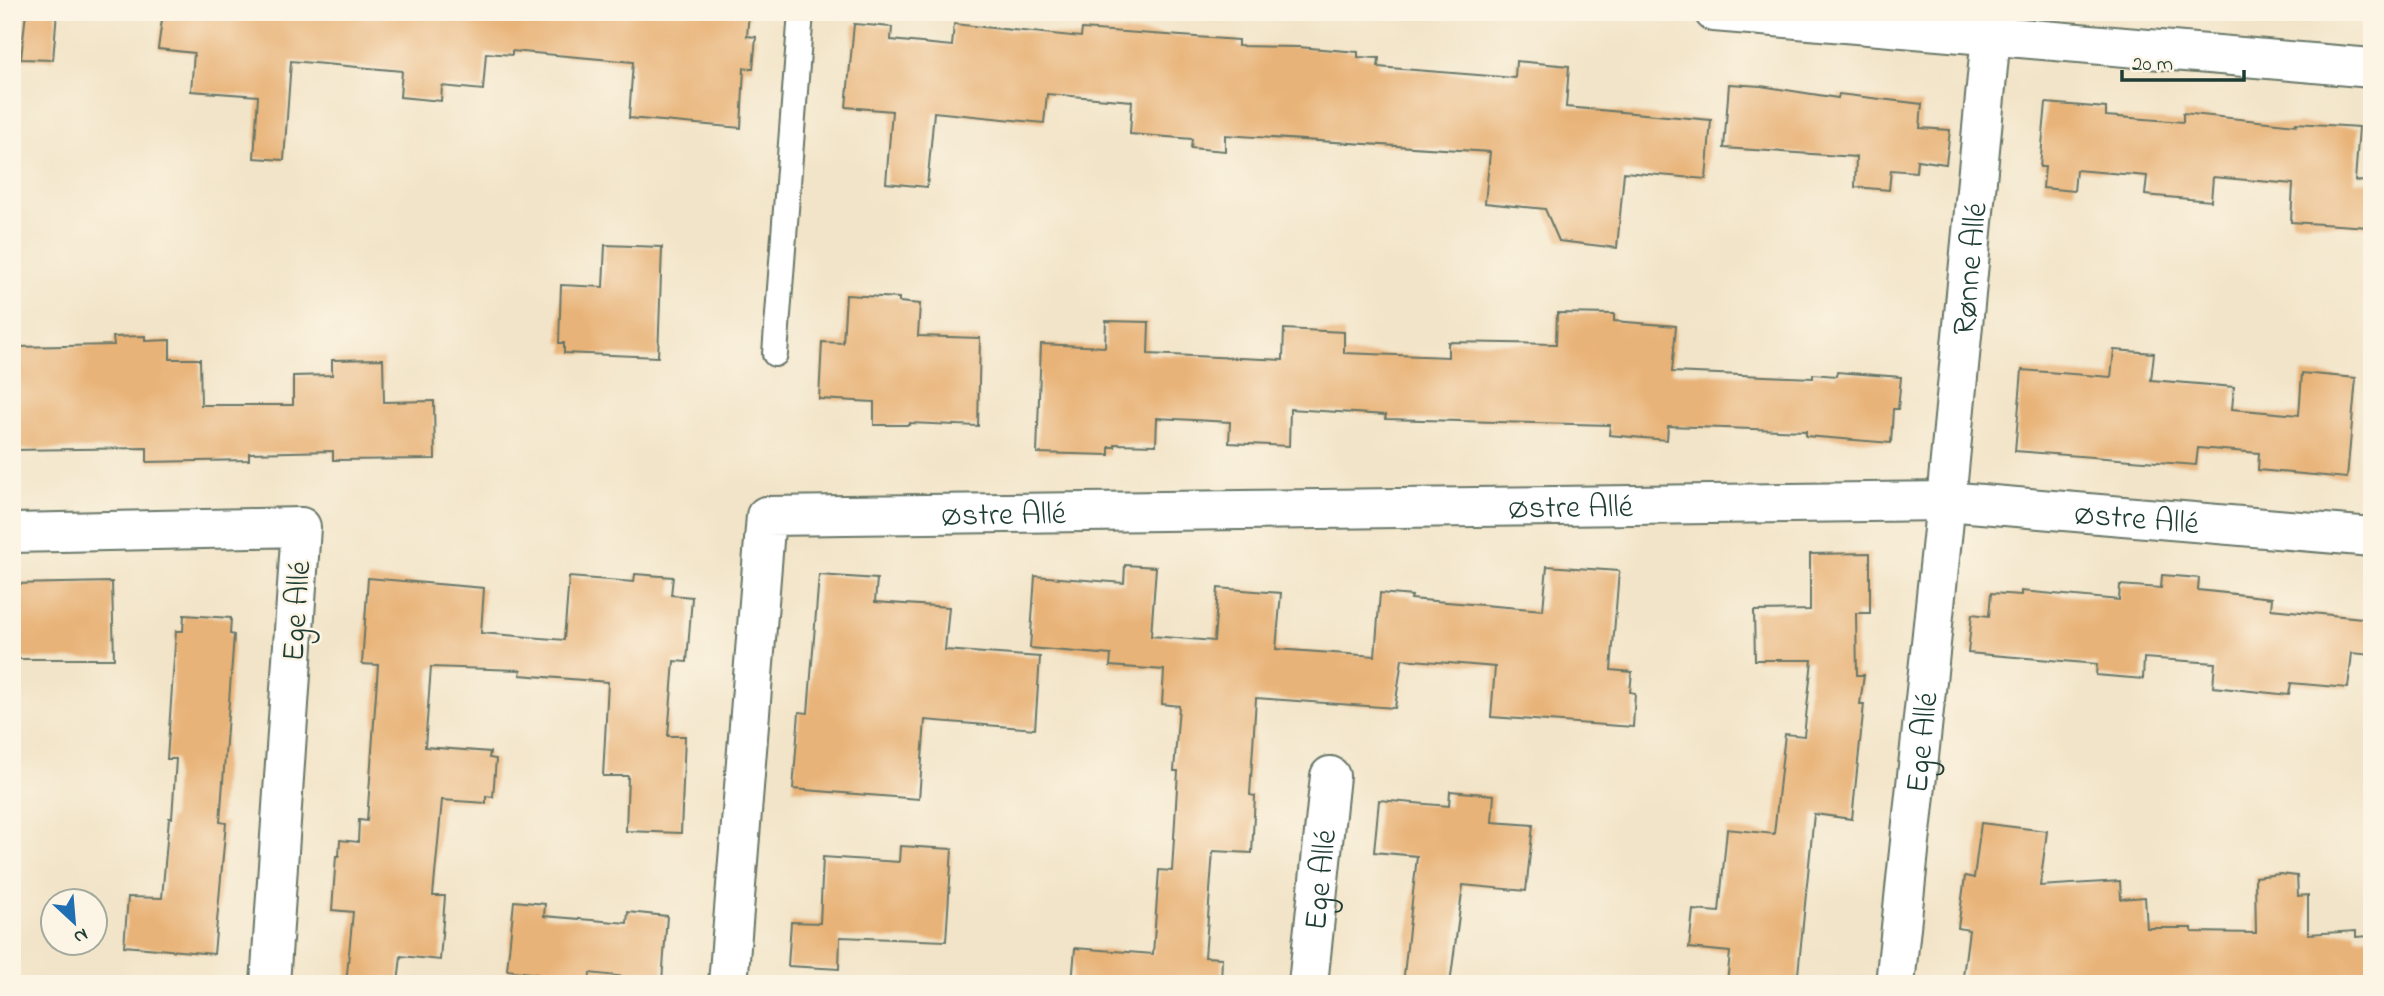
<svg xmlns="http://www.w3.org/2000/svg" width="2384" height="996" viewBox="0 0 2384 996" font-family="'Indie Flower',sans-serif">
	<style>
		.building { fill: #e8b378 }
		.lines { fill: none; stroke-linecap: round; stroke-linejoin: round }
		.lane-casing { stroke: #697768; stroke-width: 28 }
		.street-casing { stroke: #697768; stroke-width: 42 }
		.lane { stroke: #fff; stroke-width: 24 }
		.street { stroke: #fff; stroke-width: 38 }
		.labels { text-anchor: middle; stroke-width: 5; stroke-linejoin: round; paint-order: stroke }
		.street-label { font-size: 32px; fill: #1f3d34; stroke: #fcf5e5 }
	</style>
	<rect width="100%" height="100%" fill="#fcf5e5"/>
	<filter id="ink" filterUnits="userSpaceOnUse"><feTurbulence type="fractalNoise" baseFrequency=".0143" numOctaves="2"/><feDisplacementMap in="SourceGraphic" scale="14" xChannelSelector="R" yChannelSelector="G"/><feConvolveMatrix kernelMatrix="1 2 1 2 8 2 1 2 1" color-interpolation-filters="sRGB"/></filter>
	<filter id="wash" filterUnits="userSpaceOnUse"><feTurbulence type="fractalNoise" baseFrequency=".00686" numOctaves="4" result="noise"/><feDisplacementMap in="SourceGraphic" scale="28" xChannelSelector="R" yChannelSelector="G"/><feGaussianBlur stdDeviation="1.57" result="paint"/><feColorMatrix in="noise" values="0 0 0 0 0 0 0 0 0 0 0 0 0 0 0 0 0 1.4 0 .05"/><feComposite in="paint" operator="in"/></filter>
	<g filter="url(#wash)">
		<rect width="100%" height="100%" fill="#f2e4c8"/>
		<g id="blocks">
			<g class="building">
				<path d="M26 12H57L53 60 21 59Z"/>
				<path d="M163 12H749L747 36 756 37 753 69 744 68 741 128 629 118 633 62 512 51V55L486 53 483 90 442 86 441 101 400 97 402 71 291 61 284 160 254 158 258 96 191 91 194 53 158 49Z"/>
				<path d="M854 24 892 27 891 40 952 46 954 24 1081 37 1082 29 1238 40V46L1298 47 1358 52V57L1379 58 1378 67 1515 78 1516 61 1569 66 1566 107 1711 120 1706 179 1624 172 1617 248 1559 241 1545 209 1485 203 1490 152 1225 135V151L1191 148 1192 139 1130 134 1132 101 1047 94 1044 123 934 112 927 187 886 183 892 111 846 107Z"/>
				<path d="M1729 84 1761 86 1838 98 1839 94 1922 104 1920 128 1950 130 1946 164 1917 160 1916 172 1891 170 1889 190 1855 187 1856 157 1724 148Z"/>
				<path d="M2046 103 2106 108V116L2183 122V113L2296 125V123L2359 127 2355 181 2372 182 2369 227 2291 222 2293 184 2213 177 2211 201 2145 195 2147 176 2076 170 2074 191 2043 188 2045 167H2040Z"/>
				<path d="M605 245 662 247 658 357 564 353V343H559L561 285 603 287Z"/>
				<path d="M846 295 899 298V302L920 304 918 336 980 338 978 426 910 423V425H874V402L819 399 822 342 843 343Z"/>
				<path d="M1557 313 1614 314V321L1676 326 1672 372 1813 378V374L1836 376 1837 372 1901 377 1898 409H1893L1891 443 1806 436V431L1668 426 1667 440 1609 435 1610 425 1385 419 1386 415 1290 409 1289 446 1229 443 1230 422 1157 418 1156 445 1115 444V447H1109V455L1037 453 1041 344 1105 347 1106 321 1149 322 1148 354 1283 360 1284 329 1344 332V353L1448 357V342L1556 344Z"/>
				<path d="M145 336V341L170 340V359H200L201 405H293V376L332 375V360L383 359 384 402 434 401 435 459 333 460V451L249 453V460L147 462V448L12 450V363H18L17 347 114 345 113 337Z"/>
				<path d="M2114 350 2154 353 2151 380 2234 387 2232 409 2299 415 2302 373 2356 378 2347 478 2258 470 2259 453 2198 448 2196 465 2015 451 2022 370 2111 377Z"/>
				<path d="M1870 553V613H1856L1857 675H1864L1860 704H1864L1852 819 1814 814 1797 984H1727L1730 952 1689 948 1693 910 1719 912 1727 829 1774 834 1785 734 1804 736 1812 660H1755L1754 611 1810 610V554Z"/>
				<path d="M1125 565 1156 567 1151 636 1214 641 1218 588 1281 593 1276 649 1375 656 1380 593 1412 596 1411 599 1543 610 1547 566 1619 571 1611 670 1632 672 1630 692 1635 693 1633 727 1491 717 1495 667 1402 659 1395 708 1256 698 1250 795 1255 796 1252 853 1213 851 1205 957 1222 958 1221 984H1072L1075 948 1153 954 1159 870 1172 871 1178 771H1174L1179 706 1162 704 1164 670 1110 666 1111 655 1030 648 1035 576 1124 583Z"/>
				<path d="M635 574 673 577 671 595 692 597 687 662 674 661 668 736H685L681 833 626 831 628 776H603L608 682 520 675 521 670 431 667 425 747 490 752 489 758 496 759 493 797 486 796V803L442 800 433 896H445L440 960 401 956 398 984H346L353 912 332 910 336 856H339L340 840 358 842 359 820 367 821 378 665 362 664 368 578 484 588 481 633 564 640 569 577 634 582Z"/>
				<path d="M819 575 877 579 875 602 949 607 945 650 1040 657 1035 729 925 720 919 799 793 789 799 712 808 713Z"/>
				<path d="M2162 575 2199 578 2198 590 2272 598 2271 609 2372 619V655L2352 653 2348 688 2291 683 2289 695 2213 687 2215 663 2144 658 2143 679 2096 675 2097 664 1968 653 1972 614 1989 616 1991 593 2021 595V591L2119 600 2120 585 2161 588Z"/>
				<path d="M112 582 114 659H12V584Z"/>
				<path d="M184 615 231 618 230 634 234 635 220 822 226 823 214 954 124 946 128 897 162 898 169 818H172L176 759H167L176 631H183Z"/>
				<path d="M1450 791 1494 795 1492 822 1533 825 1526 891 1463 885 1450 984H1403L1417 856 1374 852 1379 800 1449 806Z"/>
				<path d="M1981 823 2047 831 2040 886 2120 881 2121 899 2145 897 2147 928H2192V932L2256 933 2255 877 2280 874 2297 876 2298 896 2308 895V934L2356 931V937L2370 936 2372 984H1962L1969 930 1958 928 1965 876 1974 878Z"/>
				<path d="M900 846 952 849 946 941 840 937 839 969 788 966 791 922 820 923 823 857 899 862Z"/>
				<path d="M514 901 545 904 544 916 627 923 628 912 667 916 662 981 590 973 589 984H537L538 974 507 970Z"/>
			</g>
		</g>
	</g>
	<g filter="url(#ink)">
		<use href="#blocks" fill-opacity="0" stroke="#697768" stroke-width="2"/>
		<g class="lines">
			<g class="lane-casing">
				<path id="lane" d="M775 354 801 12"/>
			</g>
			<g class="street-casing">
				<g id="street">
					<path d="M1714 12 2372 68"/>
					<path d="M12 533 301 527 270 984"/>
					<path id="s1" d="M728 984 766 516 1946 501 2372 537"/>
					<path id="s2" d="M1308 984 1330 776"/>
					<path id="s3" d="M1895 984 1946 501 1991 35"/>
				</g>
			</g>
			<use href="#lane" class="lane"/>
			<use href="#street" class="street"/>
		</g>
	</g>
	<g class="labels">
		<g class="street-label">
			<text dy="11" stroke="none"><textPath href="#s3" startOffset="719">Rønne Allé</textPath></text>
			<text dy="11" stroke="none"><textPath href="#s1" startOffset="1274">Østre Allé</textPath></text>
			<text dy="11" stroke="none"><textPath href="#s1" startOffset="707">Østre Allé</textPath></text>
			<text dy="11" stroke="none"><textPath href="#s1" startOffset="1841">Østre Allé</textPath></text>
			<text transform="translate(295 611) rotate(-86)" y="11">Ege Allé</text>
			<text dy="11" stroke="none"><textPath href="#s3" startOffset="243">Ege Allé</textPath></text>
			<text dy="11" stroke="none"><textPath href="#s2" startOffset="105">Ege Allé</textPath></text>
		</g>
	</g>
	<rect width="2384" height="996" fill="none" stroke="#fcf5e5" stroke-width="42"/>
	<g transform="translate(74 922) rotate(154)"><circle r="33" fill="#fcf5e5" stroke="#a4ab9e" stroke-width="2"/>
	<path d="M0-5L12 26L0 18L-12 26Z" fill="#1f6fb2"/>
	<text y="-10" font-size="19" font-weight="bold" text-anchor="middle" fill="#1f3d34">N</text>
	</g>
	<path d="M2122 70v10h122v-10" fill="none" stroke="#1f3d34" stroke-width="3.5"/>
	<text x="2132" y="70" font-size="21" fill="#1f3d34" stroke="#fcf5e5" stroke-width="5" paint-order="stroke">20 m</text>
</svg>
